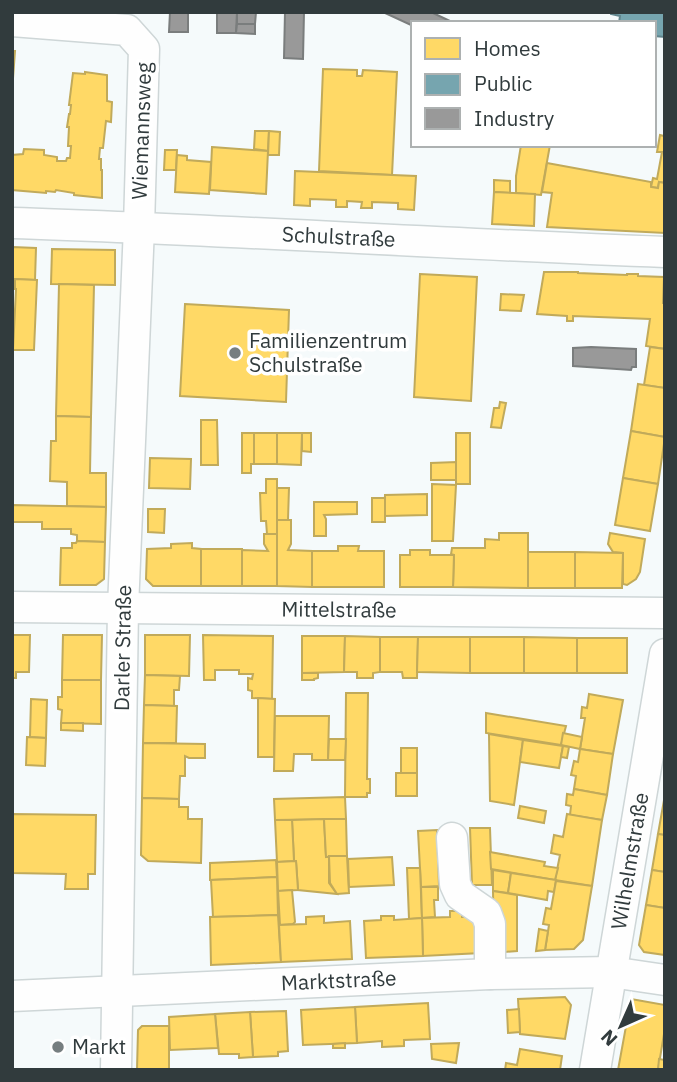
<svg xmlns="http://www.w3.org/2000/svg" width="677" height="1082" viewBox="0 0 677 1082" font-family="'IBM Plex Sans',sans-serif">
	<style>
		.homes { fill: #ffd966; stroke: #c1aa5a; stroke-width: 2 }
		.public { fill: #76a5af; stroke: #61858d; stroke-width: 2 }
		.industry { fill: #999; stroke: #7a7d7d; stroke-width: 2 }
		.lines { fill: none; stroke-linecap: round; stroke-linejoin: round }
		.minor-casing { stroke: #ced6d7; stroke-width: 33 }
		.minor { stroke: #fefefe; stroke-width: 30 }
		.poi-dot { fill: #767e80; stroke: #fff; stroke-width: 2.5 }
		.labels { text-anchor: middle; stroke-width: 7; stroke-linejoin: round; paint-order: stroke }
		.street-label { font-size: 21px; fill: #313b3d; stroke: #fff }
		.poi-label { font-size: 21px; fill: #313b3d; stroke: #fff; text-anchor: start }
	</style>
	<rect width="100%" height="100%" fill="#f5fafb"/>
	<g class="homes">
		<path d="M12 51H15L12 92Z"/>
		<path d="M323 69 357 70V76H362L363 70 397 72 392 175 319 171Z"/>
		<path d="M85 72 107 75V101L112 102 111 122 106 121 103 148H100L99 159H101V170H102V198L74 195V193L56 190 55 192 46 191V193L12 190V155L23 154 24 149 44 150V155L57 157V161H66L67 158H70L71 146H68L69 127H67L69 114H70L71 105H69L73 73 85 74Z"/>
		<path d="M255 131H269L268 151 254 149Z"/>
		<path d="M269 131 280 132 279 155H268Z"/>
		<path d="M665 134V183L659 182 658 188 651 187 653 178 657 179 662 152H657L660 135 664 136Z"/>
		<path d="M521 145H550L541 195 516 193V176Z"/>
		<path d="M212 147 268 151 266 194 210 190Z"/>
		<path d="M165 150H177L176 170H164Z"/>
		<path d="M177 155 187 156V160L211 162 209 194 175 192Z"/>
		<path d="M547 163 651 182V187L658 188 659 182 665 183V233L547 227 552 193 542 192Z"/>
		<path d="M295 171 416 176 414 210 398 209V203L372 202V208H361L362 202 347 201V207H336V200L310 199V206L294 205Z"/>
		<path d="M494 180 510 181V193L494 192Z"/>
		<path d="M494 192 535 194 534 226 492 224Z"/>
		<path d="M12 247 36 248 35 280 12 279Z"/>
		<path d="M52 249 115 250V285L51 284Z"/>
		<path d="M544 272H578V273L627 275V274H638V276L664 277 663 303H665V349L646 346 650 319 573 316V321H567V316L537 314Z"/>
		<path d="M420 274 477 277 471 401 414 397Z"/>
		<path d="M15 279 37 280 34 350H13L16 289H15Z"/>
		<path d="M59 284 94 285 91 417 56 416Z"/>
		<path d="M501 294 524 295 521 311 500 310Z"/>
		<path d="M185 304 289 310 286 402 180 396Z"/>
		<path d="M650 347 665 349V388L644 385Z"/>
		<path d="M638 384 665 388V437L631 431Z"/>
		<path d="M500 402 506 403 501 428 491 427 494 408H499Z"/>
		<path d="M56 416 91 417 90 473H106V507L67 506V482L50 481 51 441H56Z"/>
		<path d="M201 420H217L218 465H201Z"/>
		<path d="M631 431 665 437 658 484 623 478Z"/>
		<path d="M242 433H254V464H251V473H242Z"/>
		<rect x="254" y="433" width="23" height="31"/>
		<path d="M277 433H302L301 465 277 464Z"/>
		<path d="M302 433H311V452L302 451Z"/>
		<rect x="456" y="433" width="14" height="51"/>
		<path d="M150 458 191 459 190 489 149 488Z"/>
		<path d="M456 462V480H431V463Z"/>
		<path d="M623 478 658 484 650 531 615 525Z"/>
		<path d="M266 479H277V534H267L266 521H261L260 493H266Z"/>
		<path d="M432 484 456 485 453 541H432Z"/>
		<path d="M277 488H289L288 520H277Z"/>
		<path d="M427 494V515L384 516 385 495Z"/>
		<rect x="372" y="498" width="13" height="24"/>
		<path d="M314 502H357V514L324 515 326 519V536H314Z"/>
		<path d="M12 505 106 507 105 542 77 541V535L71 534V529H42V522H12Z"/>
		<path d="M148 509H165L164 533 148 532Z"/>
		<path d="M277 520H291V544L288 550 312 551V587L277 586Z"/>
		<path d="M499 533H528V588L453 587 454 555 451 554 452 548H485V539L499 540Z"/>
		<path d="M610 533 645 539 640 572 636 579 627 585 623 584V553L613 552 608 544Z"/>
		<path d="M264 534H277V586H242V550L268 551 264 544Z"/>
		<path d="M77 541 105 542 104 579 96 585H60L61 548H72V543H76Z"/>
		<path d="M192 543V548L201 549V586H153L146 579 147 549 171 548V544Z"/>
		<path d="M338 546H359L358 551H384V587H312V551H338Z"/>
		<rect x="201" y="549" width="41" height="37"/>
		<path d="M410 550H430V555H454L453 587H400V555H410Z"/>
		<rect x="528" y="552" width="47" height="36"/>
		<path d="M575 552 623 553 622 588H575Z"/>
		<path d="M12 635H30L29 672H16V678H12Z"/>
		<path d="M63 635H102L101 680H62Z"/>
		<path d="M145 635H190L189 676 145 675Z"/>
		<path d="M203 635 273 636 272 699 252 698V691L248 690V678L252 679 253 674H239V670H215V680H204Z"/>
		<path d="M302 636H345L344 672 302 673Z"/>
		<path d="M345 636 380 637V672L373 673V678H357V672H344Z"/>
		<path d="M380 637H418L417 678H403L402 672H380Z"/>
		<path d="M418 637H470V673L417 672Z"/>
		<rect x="470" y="637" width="54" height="36"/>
		<path d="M524 637 577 638V673H524Z"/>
		<rect x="577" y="638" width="50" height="35"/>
		<path d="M302 673H318V678L314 679V680H302Z"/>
		<path d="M145 675 180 676 179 690H174V706L144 705Z"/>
		<path d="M62 680H101V724L61 723 62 710 58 709V697H62Z"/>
		<path d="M346 693H368L367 779H370V793H367V797H345Z"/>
		<path d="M589 694 623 700 613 754 580 749 585 718H581L582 707 587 708Z"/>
		<path d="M258 698 275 699 274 757H258Z"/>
		<path d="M31 699 47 700 46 738 30 737Z"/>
		<path d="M144 705 177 706 176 743H143Z"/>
		<path d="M486 713 566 726 561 745 486 733Z"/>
		<path d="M275 716H329L328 760H312V754H294L293 771H274Z"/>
		<path d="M61 723H83V731L61 730Z"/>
		<path d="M563 733 582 737 580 749 561 745Z"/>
		<path d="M489 734 523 740 514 805 490 801Z"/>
		<path d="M27 737 46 738 45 766 26 765Z"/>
		<path d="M329 739H346L345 760H328Z"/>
		<path d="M523 740 563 746 559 768 520 762Z"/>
		<path d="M143 743 205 744V758H189L185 756V776H180L179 799 142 798Z"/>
		<path d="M563 746 569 747 567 758 561 757Z"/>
		<rect x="401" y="748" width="16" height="25"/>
		<path d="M580 749 613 754 607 795 574 789 576 776 571 775 574 761 578 762Z"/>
		<rect x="396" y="773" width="21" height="23"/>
		<path d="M574 789 607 795 602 820 570 815 571 806 566 805 567 794 573 795Z"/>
		<path d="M345 797 346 819 275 820 274 799Z"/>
		<path d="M142 798 179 799V807H188V819H202L201 863 148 861 141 855Z"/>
		<path d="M664 800H665V835L658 834Z"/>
		<path d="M520 806 546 811 544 823 518 818Z"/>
		<path d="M12 814 96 815 95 874H88V889H65L66 874 12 873Z"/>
		<path d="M567 814 602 820 592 886 555 880 560 855 551 853 554 835 563 837Z"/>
		<path d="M324 819 326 857 329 856V883L337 894 298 890 296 861H294L292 820Z"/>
		<path d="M324 819H346L347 856 326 857Z"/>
		<path d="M275 820H292L294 861 277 862Z"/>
		<path d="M470 828H490L492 885H472Z"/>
		<path d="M437 830 439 886 421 887 418 831Z"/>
		<path d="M658 834 665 835V872L652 870Z"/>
		<path d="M490 852 545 862 544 866 558 868 555 880 491 869Z"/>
		<path d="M329 856H347L349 893 337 894 330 883Z"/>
		<path d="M392 857 394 885 349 887 348 859Z"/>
		<path d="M276 860 277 877 210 880V863Z"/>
		<path d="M296 861 298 890 278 891 277 862Z"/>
		<path d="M407 868H420L422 918 409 919Z"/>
		<path d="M493 870 511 873 508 893 493 891Z"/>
		<path d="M652 870 665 872V908L646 905Z"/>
		<path d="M511 873 556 880 554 892 548 891 547 900 508 893Z"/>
		<path d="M277 877 278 915 213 917 211 880Z"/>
		<path d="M556 881 592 886 583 940 574 949 545 950 549 925 543 924 546 908 551 909Z"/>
		<path d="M421 887H438V900H434L435 917 422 918Z"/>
		<path d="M292 890 295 922 293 924 280 925 278 891Z"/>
		<path d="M493 891 517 895V951L494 953Z"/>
		<path d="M646 905 665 908V955L644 952 639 945Z"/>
		<path d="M450 911H462V917L479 916 481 953 423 956 422 918 450 917Z"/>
		<path d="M278 915 281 962 211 965 210 917Z"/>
		<path d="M324 916V923L350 921 352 959 281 962 279 925 306 924V917Z"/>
		<path d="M381 916H394V920L422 918 423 956 366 958 364 921 381 920Z"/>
		<path d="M539 929 548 931 545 950 536 951Z"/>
		<path d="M565 997 571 1005 565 1039 520 1034 518 999Z"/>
		<path d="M631 999 665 1005V1028L658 1070H618Z"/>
		<path d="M428 1003 430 1039 404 1040V1046L382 1047V1041L357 1043 355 1007Z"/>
		<path d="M355 1007 357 1043 303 1045 301 1010Z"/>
		<path d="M519 1009 520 1032 508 1033 507 1010Z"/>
		<path d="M286 1011 288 1051 278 1052V1056L253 1057 250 1012Z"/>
		<path d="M250 1012 253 1057 239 1058V1054H219L215 1014Z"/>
		<path d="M215 1014 218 1048 170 1050 169 1017Z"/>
		<path d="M142 1026H169V1070H137L138 1030Z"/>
		<path d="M345 1043V1048H333V1044Z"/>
		<path d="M459 1043 456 1063 432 1059 431 1044Z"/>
		<path d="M520 1049 562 1056 560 1070H505L506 1063 517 1065Z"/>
		<path d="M659 1059 665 1060V1070H658Z"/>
	</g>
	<path class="public" d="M611 12H665V37L654 36V23H619L620 16 611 14Z"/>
	<g class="industry">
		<path d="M170 12H188V32H169Z"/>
		<path d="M217 12H237L236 33H217Z"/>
		<path d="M237 12H256L255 24H237Z"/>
		<path d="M285 12H304L303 59 284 58Z"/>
		<path d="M383 12H431L450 21 449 23H413V26Z"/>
		<path d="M237 24H255V34L236 33Z"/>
		<path d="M591 347 636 349V367H632L631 370 573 366V348Z"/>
	</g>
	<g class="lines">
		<g class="minor-casing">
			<g id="minor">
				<path d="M12 21 127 30 144 49 139 227 123 608 116 1070"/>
				<path id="s1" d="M12 223C230 230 447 244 665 252"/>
				<path id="s2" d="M12 607 665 613"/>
				<path d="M452 838 455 884 460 895 486 913 490 924V974"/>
				<path id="s3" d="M12 996 490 974 611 972 665 980"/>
				<path id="s4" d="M595 1070 665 654"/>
			</g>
		</g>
		<use href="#minor" class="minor"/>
	</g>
	<g class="poi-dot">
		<circle cx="235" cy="353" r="7"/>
		<circle cx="58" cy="1047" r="7"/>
	</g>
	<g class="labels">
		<g class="street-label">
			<text transform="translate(142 131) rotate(-88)" y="7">Wiemannsweg</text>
			<text dy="7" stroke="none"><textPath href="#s1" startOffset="327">Schulstraße</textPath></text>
			<text dy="7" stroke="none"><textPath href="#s2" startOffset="327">Mittelstraße</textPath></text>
			<text transform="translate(123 648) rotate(-89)" y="7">Darler Straße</text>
			<text dy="7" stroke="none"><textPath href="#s4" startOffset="212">Wilhelmstraße</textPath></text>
			<text dy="7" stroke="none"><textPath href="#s3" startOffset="327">Marktstraße</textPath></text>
		</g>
		<g class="poi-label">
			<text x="249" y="348">Familienzentrum<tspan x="249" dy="24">Schulstraße</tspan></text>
			<text x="72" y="1054">Markt</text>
		</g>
	</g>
	<rect width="677" height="1082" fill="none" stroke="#313b3d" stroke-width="28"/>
	<rect x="411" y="21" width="245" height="126" fill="#ffffff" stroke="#adb1b1" stroke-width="2"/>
	<rect x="425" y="38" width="35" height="21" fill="#ffd966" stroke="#adb1b1" stroke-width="2"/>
	<text x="474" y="56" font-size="21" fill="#313b3d">Homes</text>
	<rect x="425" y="74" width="35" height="21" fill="#76a5af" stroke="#adb1b1" stroke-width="2"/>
	<text x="474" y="91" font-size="21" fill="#313b3d">Public</text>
	<rect x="425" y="108" width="35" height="21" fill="#999999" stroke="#adb1b1" stroke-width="2"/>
	<text x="474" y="126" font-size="21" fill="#313b3d">Industry</text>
	<g transform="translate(621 1026) rotate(225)" stroke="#ffffff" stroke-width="5" paint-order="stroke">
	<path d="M0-5L12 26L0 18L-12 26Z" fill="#313b3d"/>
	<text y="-10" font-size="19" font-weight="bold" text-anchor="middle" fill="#313b3d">N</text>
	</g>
</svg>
